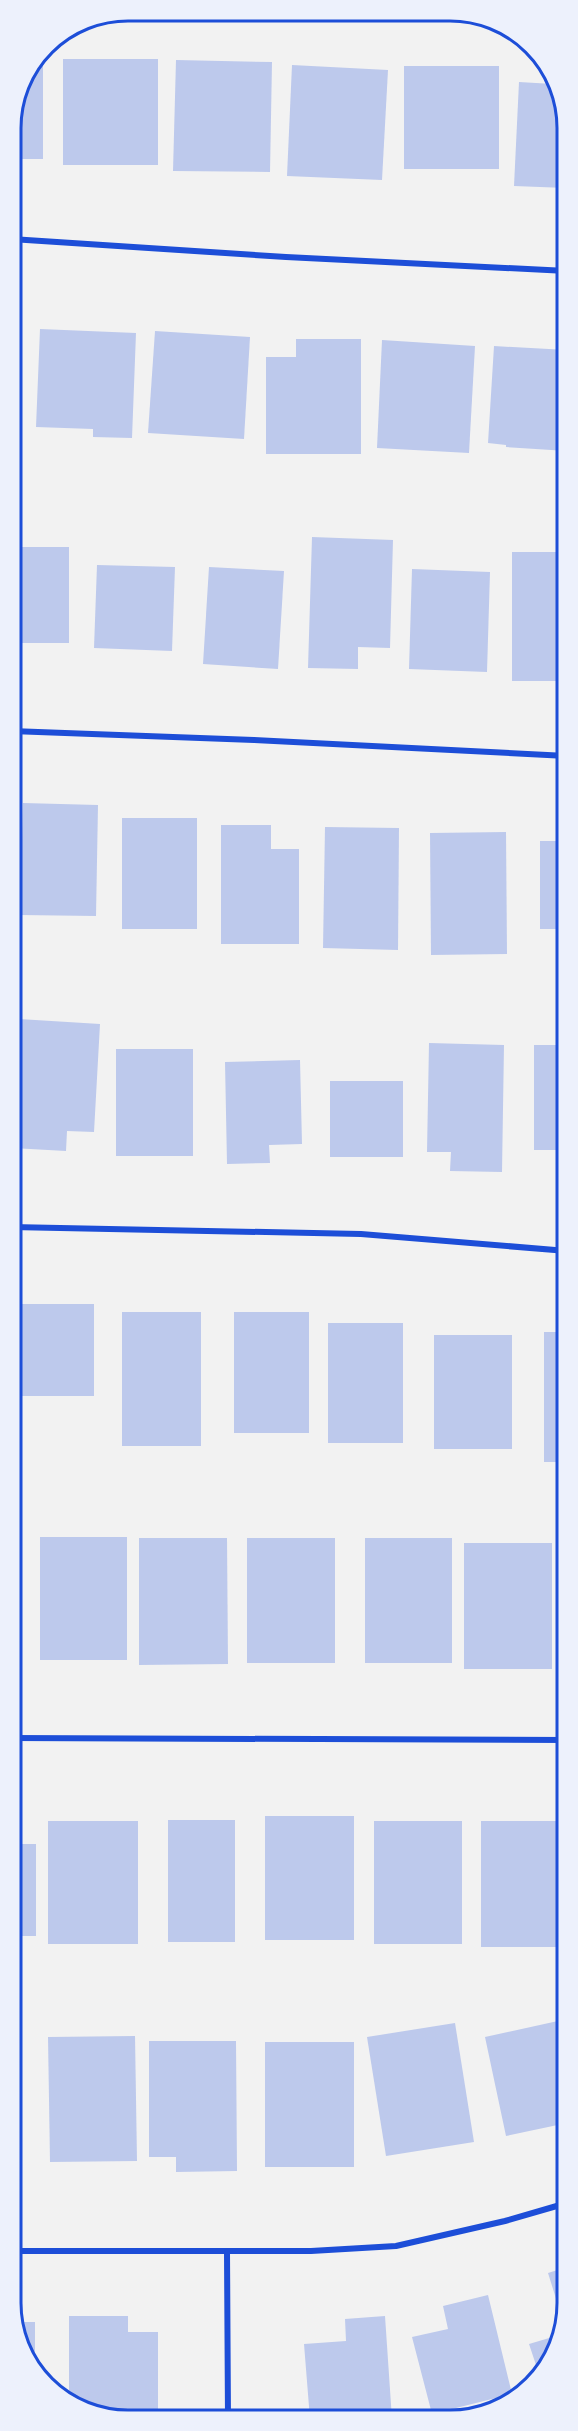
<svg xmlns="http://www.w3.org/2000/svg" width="578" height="2431" viewBox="0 0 578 2431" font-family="Overpass,sans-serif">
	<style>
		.building { fill: #bdc9ec }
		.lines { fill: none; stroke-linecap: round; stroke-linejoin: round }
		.minor { stroke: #1d4ed8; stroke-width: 6 }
		.rim { fill: none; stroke: #1d4ed8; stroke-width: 3 }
	</style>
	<rect width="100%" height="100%" fill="#f2f2f2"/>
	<g class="building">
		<path d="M40 53H43V159H11V121L20 83Z"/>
		<rect x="63" y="59" width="95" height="106"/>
		<path d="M176 60 272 62 270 172 173 171Z"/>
		<path d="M292 65 388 70 382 180 287 176Z"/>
		<rect x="404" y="66" width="95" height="103"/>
		<path d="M519 82 553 84 566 112V188L514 186Z"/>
		<path d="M11 321H21L20 420H11Z"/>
		<path d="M40 329 136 333 132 438 93 437V429L36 427Z"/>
		<path d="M155 331 250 337 244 439 148 433Z"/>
		<path d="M296 339H361V454H266V357H296Z"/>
		<path d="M382 340 475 346 469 453 377 448Z"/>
		<path d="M494 346 567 350V451L506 447V445L488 443Z"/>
		<path d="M312 537 393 540 390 648 358 647V669L308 668Z"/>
		<rect x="11" y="547" width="58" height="96"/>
		<rect x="512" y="552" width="55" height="129"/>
		<path d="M97 565 175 567 172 651 94 648Z"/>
		<path d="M209 567 284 571 278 669 203 664Z"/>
		<path d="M412 569 490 572 487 672 409 669Z"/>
		<path d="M23 803 98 805 96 916 20 915Z"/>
		<rect x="122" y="818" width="75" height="111"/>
		<path d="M221 825H271V849H299V944H221Z"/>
		<path d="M325 827 399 828 398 950 323 948Z"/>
		<path d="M506 832 507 954 431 955 430 833Z"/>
		<rect x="540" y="841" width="27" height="88"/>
		<path d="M19 1019 100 1024 94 1132 67 1131 66 1151 12 1148Z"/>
		<path d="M429 1043 504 1045 502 1172 450 1171 451 1152H427Z"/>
		<path d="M534 1045H567V1174H557V1150H534Z"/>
		<rect x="116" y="1049" width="77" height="107"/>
		<path d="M300 1060 302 1144 269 1145 270 1163 227 1164 225 1062Z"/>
		<rect x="330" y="1081" width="73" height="76"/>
		<rect x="18" y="1304" width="76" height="92"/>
		<rect x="122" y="1312" width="79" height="134"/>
		<rect x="234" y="1312" width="75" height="121"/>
		<rect x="328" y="1323" width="75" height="120"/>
		<rect x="544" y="1332" width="23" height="130"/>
		<rect x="434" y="1335" width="78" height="114"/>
		<rect x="40" y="1537" width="87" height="123"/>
		<rect x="11" y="1538" width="9" height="122"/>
		<path d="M139 1538H227L228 1664 139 1665Z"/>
		<rect x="247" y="1538" width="88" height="125"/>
		<rect x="365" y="1538" width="87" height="125"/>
		<rect x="464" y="1543" width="88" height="126"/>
		<rect x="265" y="1816" width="89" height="124"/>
		<rect x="168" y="1820" width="67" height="122"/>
		<rect x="48" y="1821" width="90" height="123"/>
		<rect x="374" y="1821" width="88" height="123"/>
		<rect x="481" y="1821" width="86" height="126"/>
		<rect x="11" y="1844" width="25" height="92"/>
		<path d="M567 2019V2084L565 2085 567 2097V2123L506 2136 485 2037Z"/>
		<path d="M455 2023 474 2142 386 2156 367 2037Z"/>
		<path d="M135 2036 137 2161 50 2162 48 2037Z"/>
		<path d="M11 2041H20V2168H12Z"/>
		<path d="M149 2041H236L237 2171 176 2172V2157H149Z"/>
		<rect x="265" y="2042" width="89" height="125"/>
		<path d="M567 2267V2310L563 2321 548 2273Z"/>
		<path d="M488 2295 512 2394 432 2414 412 2337 448 2329 443 2306Z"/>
		<path d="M69 2316H128V2332H158V2418H105L69 2398Z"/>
		<path d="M385 2316 392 2419H310L304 2344 346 2341 345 2319Z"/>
		<path d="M13 2322H35V2370L15 2326Z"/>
		<path d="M556 2336 540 2377 529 2344Z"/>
	</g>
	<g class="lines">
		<g class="minor">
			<path d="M11 239 286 257 567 271"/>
			<path d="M11 731 254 740 567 756"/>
			<path d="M11 1227 361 1234 567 1251"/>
			<path d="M11 1738 567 1740"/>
			<path d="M12 2251H311L396 2246 505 2221 567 2203"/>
			<path d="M227 2252 228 2419"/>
		</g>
	</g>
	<path d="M0 0H578V2431H0ZM128 21H450A107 107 0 0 1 557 128V2303A107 107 0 0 1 450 2410H128A107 107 0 0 1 21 2303V128A107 107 0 0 1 128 21Z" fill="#edf1fc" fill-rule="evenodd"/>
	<path class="rim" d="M128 21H450A107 107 0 0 1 557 128V2303A107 107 0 0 1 450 2410H128A107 107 0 0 1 21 2303V128A107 107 0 0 1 128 21Z"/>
</svg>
